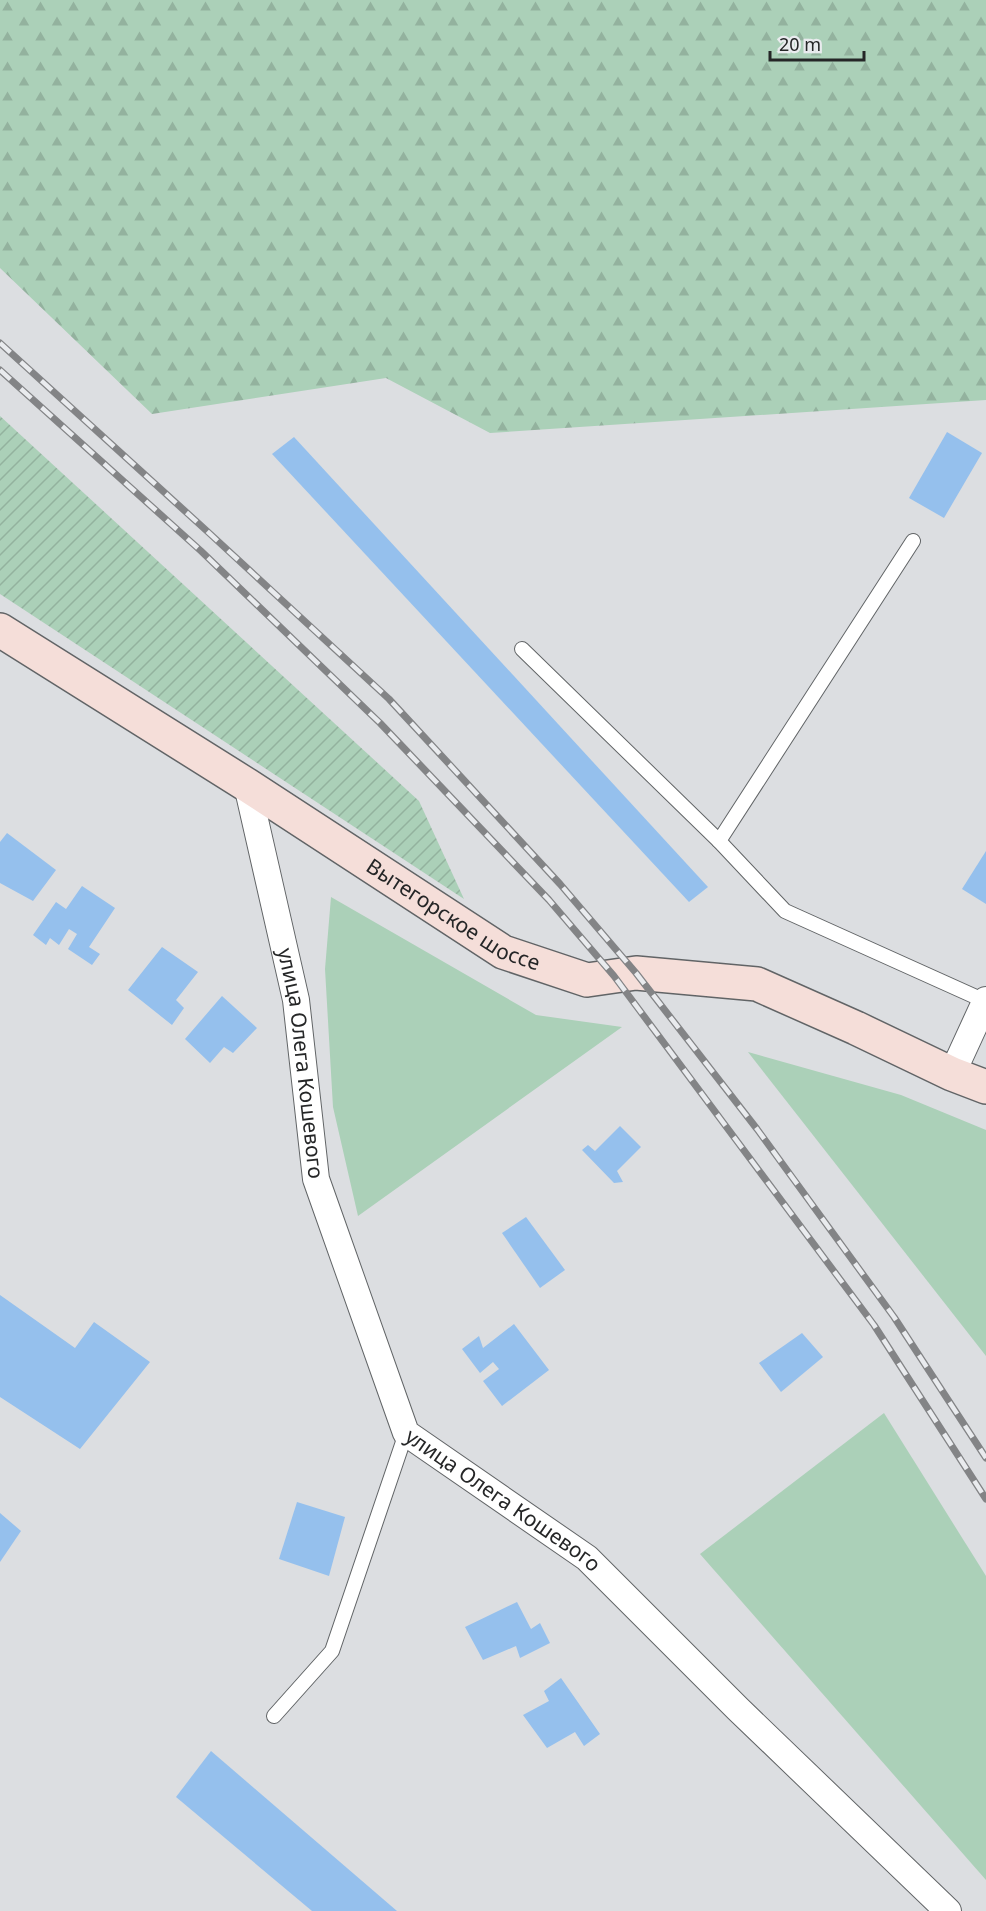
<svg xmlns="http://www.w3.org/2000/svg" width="986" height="1911" viewBox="0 0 986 1911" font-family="'Noto Sans',sans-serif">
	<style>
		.forest { fill: url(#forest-firs) }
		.park { fill: #abd0b8 }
		.garden { fill: url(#garden-furrows) }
		.building { fill: #95c0ed }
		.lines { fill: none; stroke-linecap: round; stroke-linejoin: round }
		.lane-casing { stroke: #616466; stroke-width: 16 }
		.street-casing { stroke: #616466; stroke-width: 28 }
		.secondary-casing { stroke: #616466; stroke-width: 36 }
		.lane { stroke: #fff; stroke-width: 14 }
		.street { stroke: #fff; stroke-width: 26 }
		.secondary { stroke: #f5ded9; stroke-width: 33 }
		.rail-casing { stroke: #838486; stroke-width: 7 }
		.rail { stroke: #e9ebee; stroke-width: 4.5; stroke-dasharray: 14; stroke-linecap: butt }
		.labels { text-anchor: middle; stroke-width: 6; stroke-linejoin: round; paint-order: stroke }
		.street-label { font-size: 21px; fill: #252627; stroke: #e9ebee }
	</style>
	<defs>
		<pattern id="forest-firs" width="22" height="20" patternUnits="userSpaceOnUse" patternTransform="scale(1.5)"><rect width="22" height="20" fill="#abd0b8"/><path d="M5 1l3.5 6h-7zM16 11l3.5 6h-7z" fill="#93b29e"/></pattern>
		<pattern id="garden-furrows" width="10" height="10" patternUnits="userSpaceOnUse" patternTransform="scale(1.5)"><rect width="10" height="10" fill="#abd0b8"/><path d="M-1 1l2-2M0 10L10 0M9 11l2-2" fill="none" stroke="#93b29e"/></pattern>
	</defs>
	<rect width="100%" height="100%" fill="#dcdee1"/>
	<path class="forest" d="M0 0H986V400L490 433 386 378 152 414 0 268Z"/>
	<g class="park">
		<path d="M331 897 536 1015 622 1027 358 1216 333 1107 325 969Z"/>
		<path d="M748 1052 901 1095 986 1130V1356Z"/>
		<path d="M884 1413 986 1576V1880L700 1554Z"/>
	</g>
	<path class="garden" d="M0 416 419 801 464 899 0 594Z"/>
	<g class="building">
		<path d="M947 432 982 453 944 518 909 498Z"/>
		<path d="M294 437 708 887 689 902 272 454Z"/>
		<path d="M7 833 56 870 33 901 0 883V842Z"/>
		<path d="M986 851V904L962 889Z"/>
		<path d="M82 886 115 908 89 947 100 954 92 965 68 949 77 934 69 929 59 945 50 938 46 945 33 935 56 902 66 909Z"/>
		<path d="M162 947 198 972 176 1000 184 1008 172 1025 128 990Z"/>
		<path d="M222 996 257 1028 233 1053 224 1047 210 1063 185 1039Z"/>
		<path d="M620 1126 641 1147 617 1171 623 1182 614 1183 582 1150 588 1145 595 1151Z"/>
		<path d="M526 1217 565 1270 540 1288 502 1233Z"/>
		<path d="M0 1295 75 1348 94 1322 150 1362 80 1449 0 1397Z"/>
		<path d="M514 1324 549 1370 502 1406 483 1381 499 1369 493 1362 480 1373 462 1349 479 1336 483 1348Z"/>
		<path d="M802 1333 823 1357 781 1392 759 1363Z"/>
		<path d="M297 1502 345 1517 329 1576 279 1559Z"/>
		<path d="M0 1513 21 1531 0 1562Z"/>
		<path d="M517 1602 531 1629 540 1623 550 1643 520 1658 516 1646 483 1660 465 1627Z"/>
		<path d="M561 1678 600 1734 584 1746 575 1732 547 1748 523 1715 549 1701 544 1691Z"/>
		<path d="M211 1751 397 1911H312L176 1797Z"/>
	</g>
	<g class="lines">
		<g class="lane-casing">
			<g id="lane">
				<path d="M522 649 719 841 785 911 985 1001"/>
				<path d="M719 841 913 541"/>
				<path d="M274 1716 332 1651 406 1433"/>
			</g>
		</g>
		<g class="street-casing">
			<g id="street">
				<path id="s1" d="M247 785 296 1000 316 1179 406 1433 587 1558 738 1709 948 1911"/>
				<path d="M952 1074 986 1000"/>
			</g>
		</g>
		<g class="secondary-casing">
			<g id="secondary">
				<path id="s2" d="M0 630 247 785 503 952 587 980 636 973 757 984 856 1028 952 1074 986 1087"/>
			</g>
		</g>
		<use href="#lane" class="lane"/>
		<use href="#street" class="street"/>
		<use href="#secondary" class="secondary"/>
		<g class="rail-casing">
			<g id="rail">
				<path d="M0 343 208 532 389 699 560 884 636 973 757 1129 894 1317 986 1458"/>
				<path d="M0 370 201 551 380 723 549 900 614 976 874 1325 986 1499"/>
			</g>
		</g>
		<use href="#rail" class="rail"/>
	</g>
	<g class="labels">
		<g class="street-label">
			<text dy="7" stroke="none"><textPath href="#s2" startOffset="536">Вытегорское шоссе</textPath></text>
			<text dy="7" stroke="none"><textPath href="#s1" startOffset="284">улица Олега Кошевого</textPath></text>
			<text dy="7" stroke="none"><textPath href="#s1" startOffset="788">улица Олега Кошевого</textPath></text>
		</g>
	</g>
	<path d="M770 51v9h94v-9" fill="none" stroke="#252627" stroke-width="3"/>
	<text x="779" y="51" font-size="18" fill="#252627" stroke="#e9ebee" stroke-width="4.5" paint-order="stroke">20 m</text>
</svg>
